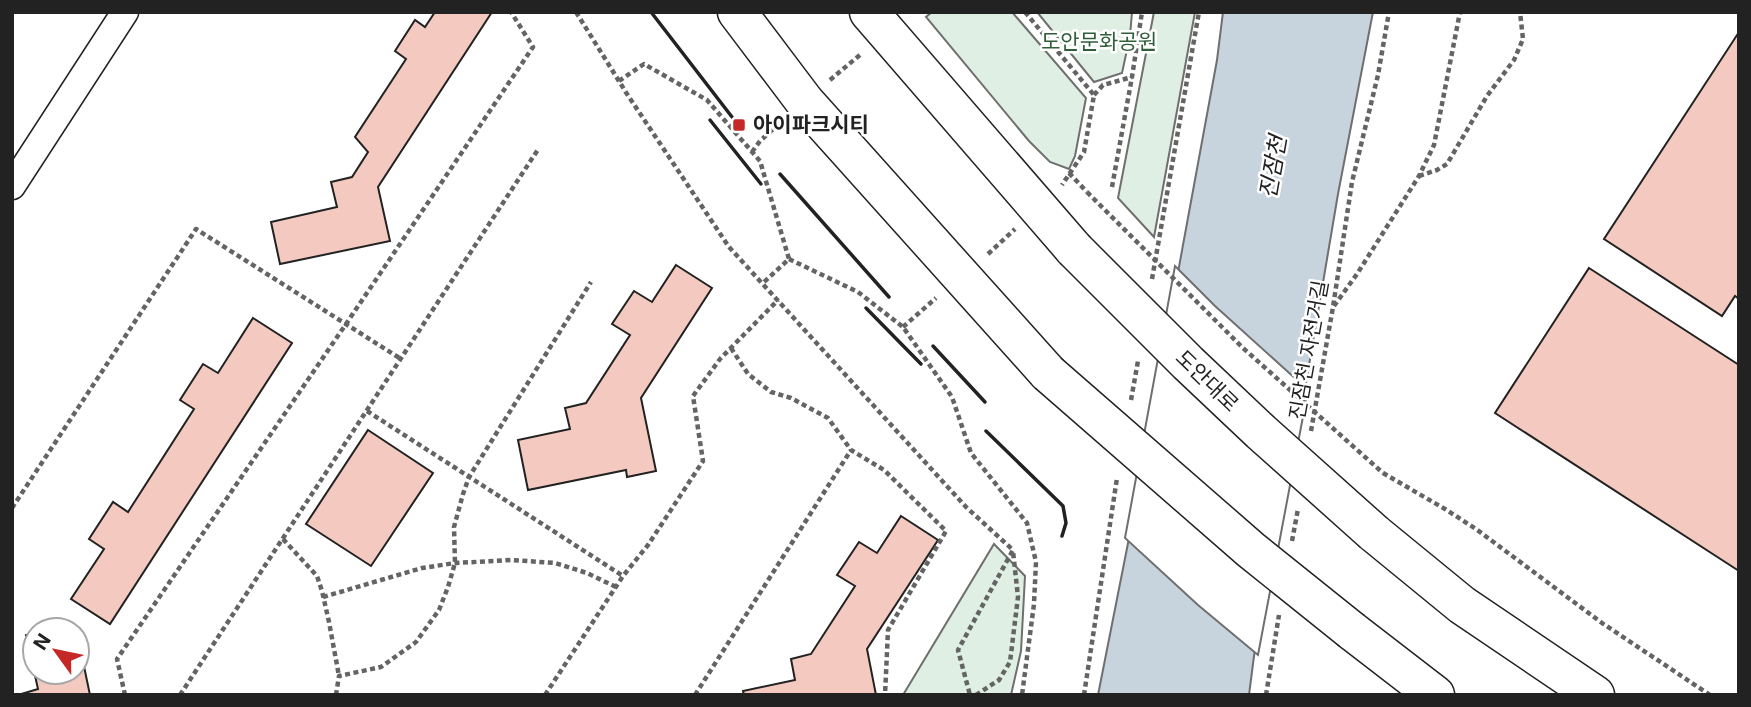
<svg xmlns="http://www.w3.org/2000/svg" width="1751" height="707" viewBox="0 0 1751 707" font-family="Inter,'Noto Sans KR',sans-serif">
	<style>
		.green { fill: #e0efe3; stroke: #6f6f6f; stroke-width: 2 }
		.water { fill: #c7d3dd; stroke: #6f6f6f; stroke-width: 2 }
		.pier { fill: #fff; stroke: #6f6f6f; stroke-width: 2 }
		.building { fill: #f3c9c0; stroke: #222; stroke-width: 2 }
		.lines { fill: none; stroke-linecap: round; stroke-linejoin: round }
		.minor-casing { stroke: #222; stroke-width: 29 }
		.secondary-casing { stroke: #222; stroke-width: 41 }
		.path { stroke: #646464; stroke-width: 4.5; stroke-dasharray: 5 3.5; stroke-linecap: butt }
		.minor { stroke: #fff; stroke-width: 26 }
		.secondary { stroke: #fff; stroke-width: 38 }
		.secondary-bridge-casing { stroke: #222; stroke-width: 41; stroke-linecap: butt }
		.path-bridge { stroke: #646464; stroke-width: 4.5; stroke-dasharray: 5 3.5; stroke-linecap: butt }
		.secondary-bridge { stroke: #fff; stroke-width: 38 }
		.wall { stroke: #222; stroke-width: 3.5 }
		.poi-dot { fill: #c62828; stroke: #fff; stroke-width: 2.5 }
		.labels { text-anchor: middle; stroke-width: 5; stroke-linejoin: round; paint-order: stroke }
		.park-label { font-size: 21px; fill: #2f5e38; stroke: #fff }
		.poi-label { font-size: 21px; font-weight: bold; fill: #222; stroke: #fff; text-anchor: start }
		.street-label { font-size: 21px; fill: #222; stroke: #fff }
		.water-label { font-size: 23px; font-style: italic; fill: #222; stroke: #fff }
	</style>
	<rect width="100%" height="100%" fill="#fff"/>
	<g class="green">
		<path d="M932 12H1012L1086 98 1075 156 1069 169 1050 162 1029 141 926 17Z"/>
		<path d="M1037 12H1132L1130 36 1122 73 1094 82Z"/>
		<path d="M1154 12H1195L1154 237 1118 198Z"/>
		<path d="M994 544 1025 576 1021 651 1011 695H903Z"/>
	</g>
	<path class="water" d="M1223 12H1373L1338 194 1304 395 1254 656 1249 695H1098L1131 528 1217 60Z"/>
	<path class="pier" d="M1175 266 1215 306 1308 390 1258 655 1198 605 1125 538Z"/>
	<g class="building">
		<path d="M435 12H492L378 187 390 241 280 264 271 222 337 207 331 182 352 177 368 152 355 137 406 59 395 51 415 20 425 27Z"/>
		<path d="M1739 32V299L1735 296 1722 316 1604 239Z"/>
		<path d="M676 265 712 288 641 398 656 471 627 477 626 470 528 490 518 440 570 429 565 408 586 403 630 335 612 324 634 291 652 302Z"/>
		<path d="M1589 268 1739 365V571L1495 413Z"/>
		<path d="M253 318 292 343 110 624 71 599 104 549 89 539 113 502 128 512 194 409 180 400 203 364 218 373Z"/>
		<path d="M368 430 433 473 371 566 306 524Z"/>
		<path d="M901 516 938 540 867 649 876 695H744L743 691 795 680 791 659 811 654 855 586 837 575 859 542 877 553Z"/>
		<path d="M77 633 90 695H18L38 689 26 635 35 634V672H77Z"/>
	</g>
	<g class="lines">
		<g class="minor-casing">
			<path id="minor" d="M12 186 125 12"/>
		</g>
		<g class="secondary-casing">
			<g id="secondary">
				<path d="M737 12 805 102 1048 373"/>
				<path d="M869 12 1074 249"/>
				<path d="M1374 533 1462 605 1595 695"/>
				<path d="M1352 631 1435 695"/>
			</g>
		</g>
		<g class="path">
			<path d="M576 12 627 94 729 247 966 507 1013 550 958 650 970 695"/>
			<path d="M1025 12 1094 95 1084 152 1062 185"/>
			<path d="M830 80 861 54"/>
			<path d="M619 81 644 64 707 100 760 161 789 259 763 283"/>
			<path d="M1094 95 1103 85 1132 77"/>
			<path d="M752 152 760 141 781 122"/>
			<path d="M1069 173 1087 192"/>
			<path d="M1419 176 1437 170 1447 164 1487 96 1514 60 1523 39 1520 12"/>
			<path d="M1112 187 1132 77 1142 12"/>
			<path d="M988 254 1015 229"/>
			<path d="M789 259 858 292 903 327 952 397 971 453 1027 523 1036 562 1034 604 1022 695"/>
			<path d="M1152 279 1199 12"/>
			<path d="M1334 306 1357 274 1419 176 1434 145 1460 12"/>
			<path d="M903 327 936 298"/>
			<path d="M731 348 748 374 771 392 791 398 828 418 851 450 884 470 946 531 888 630 885 695"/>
			<path d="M1131 400 1138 361"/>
			<path d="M367 411 623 576"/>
			<path d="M1311 431 1333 307 1352 182 1378 75 1389 12"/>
			<path d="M1383 473 1445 509 1476 529 1602 623 1710 695"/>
			<path d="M12 508 196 229 401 359"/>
			<path d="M283 539 317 576 322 591 329 622 339 676"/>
			<path d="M1292 541 1298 509"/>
			<path d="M323 597 422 568 455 563 512 560 555 563 587 573 616 587"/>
			<path d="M125 695 117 659 346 324 533 47 511 12"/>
			<path d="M180 695 539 148"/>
			<path d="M336 695 339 676 381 667 416 642 439 610 448 587 455 563 454 527 463 494 469 477 591 282"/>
			<path d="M545 695 623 576 648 545 703 461 693 396 720 359 778 300"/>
			<path d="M695 695 851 450"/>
			<path d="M976 695 999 680 1010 662 1018 597 1013 551"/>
			<path d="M1084 695 1117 478"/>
			<path d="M1266 695 1279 615"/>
		</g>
		<use href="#minor" class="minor"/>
		<use href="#secondary" class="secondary"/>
		<g class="secondary-bridge-casing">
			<g id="secondary-bridge">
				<path d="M1074 249 1188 363 1261 432 1374 533"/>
				<path d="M1048 373 1251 550 1352 631"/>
			</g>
		</g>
		<path class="path-bridge" d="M1087 192 1243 348 1383 473"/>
		<use href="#secondary-bridge" class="secondary-bridge"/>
		<g class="wall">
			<path d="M651 12 732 117"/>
			<path d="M710 120 761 184"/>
			<path d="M780 174 889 297"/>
			<path d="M866 308 921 364"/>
			<path d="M933 346 985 402"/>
			<path d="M986 431 1063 506 1066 523 1062 536"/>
		</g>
	</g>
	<rect class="poi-dot" x="732" y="118" width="14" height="14" rx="3.5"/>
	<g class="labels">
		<g class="park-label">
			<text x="1099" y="49">도안문화공원</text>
		</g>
		<g class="poi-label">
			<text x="753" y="132">아이파크시티</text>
		</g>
		<g class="street-label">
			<text transform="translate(1309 350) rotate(-80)" y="7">진잠천 자전거길</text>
			<text transform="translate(1207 381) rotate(44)" y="7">도안대로</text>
		</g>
		<g class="water-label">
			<text transform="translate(1273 167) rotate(-80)" y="8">진잠천</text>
		</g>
	</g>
	<rect width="1751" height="707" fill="none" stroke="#222222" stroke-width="28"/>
	<g transform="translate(56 651) rotate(303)"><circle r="33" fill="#ffffff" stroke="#a7a7a7" stroke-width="2"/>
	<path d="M0-5L12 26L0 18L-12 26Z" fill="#c62828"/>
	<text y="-10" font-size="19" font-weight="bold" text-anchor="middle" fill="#222222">N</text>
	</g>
</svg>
